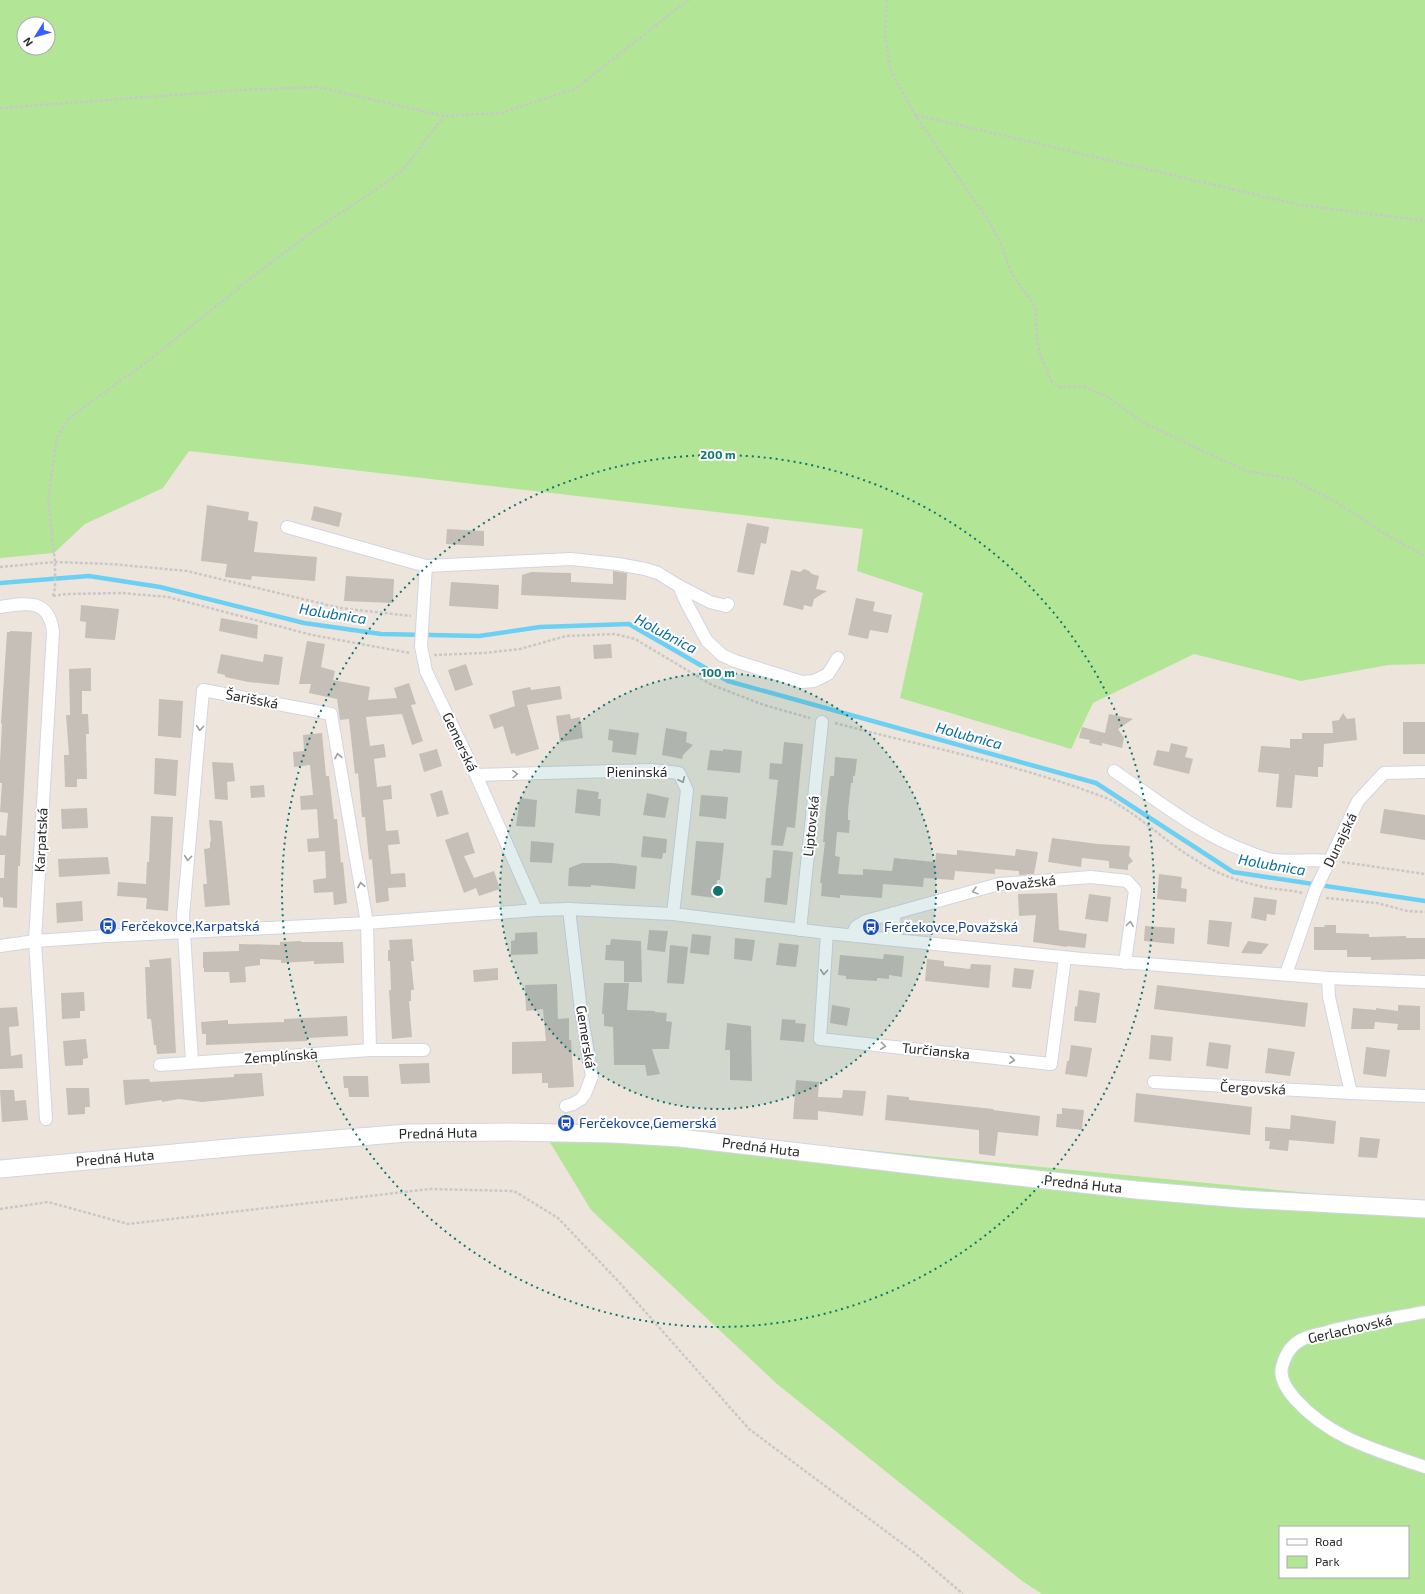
<svg xmlns="http://www.w3.org/2000/svg" width="1425" height="1594" viewBox="0 0 1425 1594" font-family="'Exo 2',sans-serif">
	<style>
		.green { fill: #b2e696; fill-rule: evenodd }
		.lines { fill: none; stroke-linecap: round; stroke-linejoin: round }
		.stream { stroke: #6bd0f3; stroke-width: 4.5 }
		.building { fill: #c5bfb8 }
		.street-casing { stroke: #d1d5e4; stroke-width: 14 }
		.secondary-casing { stroke: #d1d5e4; stroke-width: 19 }
		.path { stroke: #c8c8c8; stroke-width: 2.5; stroke-dasharray: 3 2; stroke-linecap: butt }
		.street { stroke: #fff; stroke-width: 12 }
		.secondary { stroke: #fff; stroke-width: 17 }
		.oneway { stroke: #9f9f9f }
		.ring { fill: none; stroke: #0f766e; stroke-width: 2; stroke-dasharray: 2 4 }
		.labels { text-anchor: middle; stroke-width: 4; stroke-linejoin: round; paint-order: stroke }
		.street-label { font-size: 14px; fill: #2a2a2a; stroke: #fff }
		.transit-label { font-size: 14px; fill: #164399; stroke: #fff; text-anchor: start }
		.water-label { font-size: 15px; font-style: italic; fill: #086da1; stroke: #fff }
		.centre { fill: #0f766e; stroke: #fff; stroke-width: 2 }
		.ring-label { font-size: 12px; text-anchor: middle; font-weight: bold; fill: #0f766e; stroke: #fff; stroke-width: 4; stroke-linejoin: round; paint-order: stroke }
	</style>
	<rect width="100%" height="100%" fill="#ede5dc"/>
	<g class="green">
		<path d="M0 0H1425V664L1388 665 1301 681 1194 654 1093 703 1071 749 900 698 923 593 857 571 863 529 189 451 163 488 85 524 54 553 0 558ZM24 24H48V48H24Z"/>
		<path d="M600 1124 1320 1194 1425 1200V1594H1042L1022 1581 777 1384 591 1210 540 1126ZM1280 1527H1408V1577H1280Z"/>
	</g>
	<g class="lines">
		<path class="stream" d="M0 583 89 576 160 587 304 623 381 634 479 636 540 627 629 624 728 681 1096 783 1233 872 1425 901"/>
	</g>
	<g class="building">
		<path d="M207 505 249 512 248 520 258 522 254 552 317 557 315 581 252 576 251 580 225 577 227 564 201 561Z"/>
		<path d="M314 506 342 513 339 527 311 520Z"/>
		<path d="M747 523 769 527 766 544 761 543 754 575 737 572Z"/>
		<path d="M447 529 484 531V546L446 544Z"/>
		<path d="M804 569 809 571 812 574 819 576 816 589 827 591 814 599 812 607 804 605 803 610 783 605 791 570 800 572Z"/>
		<path d="M613 571 627 573 626 600 521 595 522 575 531 572 571 573V582L613 584Z"/>
		<path d="M346 576 394 579 393 603 344 601Z"/>
		<path d="M451 582 499 585 498 609 449 606Z"/>
		<path d="M856 598 875 602 873 611 892 615 888 633 870 630 868 639 848 635Z"/>
		<path d="M81 605 119 609 115 640 85 638 86 622 80 621Z"/>
		<path d="M221 618 258 625 257 639 219 631Z"/>
		<path d="M10 631 32 632 20 866H18L17 908 3 907V898L0 897V878H4L5 855H0V835L6 836 8 813 0 812 2 783H0V762L2 724 1 723 7 632H10Z"/>
		<path d="M307 641 325 644 321 667 335 671 333 680 370 687 368 700 397 698 394 688 409 683 416 704 411 705 423 741 412 745 402 714 366 717 370 746 384 744 386 757 374 759 377 787 391 785 392 799 383 800 386 831 398 830 400 844 388 845 391 874 405 873 406 887 388 888 389 901 376 903 372 859 369 860 365 817H362L358 773 355 774 349 719 340 720 337 699 309 693 311 684H299Z"/>
		<path d="M611 644 612 658 594 659 593 645Z"/>
		<path d="M221 654 263 662 264 654 283 657 279 685 248 682 225 677V675L217 673Z"/>
		<path d="M466 664 473 685 455 691 448 670Z"/>
		<path d="M91 668V691H82V714H88L89 734H86L87 779H77V787H65L64 755H69L66 715H70L69 669Z"/>
		<path d="M560 686 562 699 527 705 539 749 516 756 515 753 511 754 503 726 494 729 489 715 515 706 512 691 530 687 531 690Z"/>
		<path d="M159 699 183 701 181 738 158 736Z"/>
		<path d="M1343 713 1347 719 1355 718 1357 740 1324 744 1323 767H1318V777L1295 775 1292 808 1276 807 1279 774 1258 772 1261 746 1290 748V739H1302V733H1333L1332 721 1339 720Z"/>
		<path d="M570 714 571 719 580 717 583 738 560 742 556 716Z"/>
		<path d="M1109 714 1133 719 1118 729 1124 738 1122 748 1102 743V746L1089 743 1090 740 1079 738 1082 727 1105 733Z"/>
		<rect x="1403" y="722" width="22" height="32"/>
		<path d="M666 728 687 732 686 742 693 745 683 755 682 759 662 755Z"/>
		<path d="M609 729 639 733 636 755 612 752 613 741 608 740Z"/>
		<path d="M322 733 326 776H329L334 819H337L341 863 343 862 347 903 334 905 333 892 314 893 313 880 326 878 325 851 308 852 307 839 319 838 317 809 301 810 300 796 313 795 310 765 294 767 293 752 304 751 303 735Z"/>
		<path d="M784 742 803 744 795 828 787 827 783 846 771 845 778 780 769 779 770 763 782 764Z"/>
		<path d="M1171 743 1188 747 1185 757 1193 759 1189 774 1153 765 1157 750 1169 752Z"/>
		<path d="M437 749 442 766 424 772 419 754Z"/>
		<path d="M723 749 742 751 740 773 707 770 710 750 723 751Z"/>
		<path d="M835 757 857 759 855 776H853V783H851L848 811V820H850L849 833 837 832 835 856 840 857 838 874 863 875V869L892 871 894 858 935 862 936 853 957 855V850L1015 856 1016 849 1038 852 1034 874 1021 875H1019V871L995 869V874L955 871 954 880 924 878 923 887 883 884 882 898 840 895V898L821 896 822 883H820L825 842H823L826 809 830 776H834Z"/>
		<path d="M155 758 178 760 176 796 154 794Z"/>
		<path d="M212 762 233 763 235 781 227 782 228 800 215 799Z"/>
		<path d="M264 785 265 797 251 798 250 786Z"/>
		<path d="M577 789 599 792 598 799H601L600 816 575 813Z"/>
		<path d="M442 790 449 814 437 817 430 794Z"/>
		<path d="M647 793 669 798 665 818 643 815Z"/>
		<path d="M701 795 728 797 726 819 699 816Z"/>
		<path d="M520 798 537 800 535 827 516 826Z"/>
		<path d="M87 808 88 828 62 829 61 809Z"/>
		<path d="M1384 809 1425 815V840L1380 833Z"/>
		<path d="M151 816 173 817 168 911 146 909 147 898 117 896 118 882 146 884 147 862H149Z"/>
		<path d="M209 820 222 821 230 905 205 907 203 884H207L204 849 210 848V842L211 841Z"/>
		<path d="M468 832 475 853 464 856 474 878 494 871 500 889 479 896 476 888 464 893 445 840Z"/>
		<path d="M643 836 667 839 666 853H663L662 859 641 857Z"/>
		<path d="M1052 838 1098 844 1130 846 1129 856 1133 861 1128 865V870L1109 868V861L1082 858 1081 867 1048 862Z"/>
		<path d="M531 841 554 843 552 863 530 862Z"/>
		<path d="M696 841 724 843 720 880H717L715 898 691 895Z"/>
		<path d="M773 850 793 852 787 905 764 902 766 878H771Z"/>
		<path d="M108 857 110 874 59 877 58 859Z"/>
		<path d="M582 863H613L637 866 635 889 591 885V887L568 886 569 868Z"/>
		<path d="M1159 874 1182 877 1181 888 1187 889 1186 902 1157 899Z"/>
		<path d="M1057 893 1059 930 1087 934 1085 948 1067 946V947L1033 942 1036 915 1019 916 1018 894Z"/>
		<path d="M1089 894 1111 897 1108 922 1085 919Z"/>
		<path d="M1254 897 1277 900 1275 915 1267 914 1266 921 1251 918Z"/>
		<path d="M82 901 83 921 57 923 56 903Z"/>
		<path d="M1209 920 1232 922 1229 947 1207 944Z"/>
		<path d="M1324 925H1336V933L1369 934V937L1406 936V938H1425V959L1371 960V957H1347V950H1314V927H1325Z"/>
		<path d="M1145 926 1175 928 1174 944 1144 941Z"/>
		<path d="M649 930 668 931 665 952 647 950Z"/>
		<path d="M537 932 538 954 511 955V941L515 940V933Z"/>
		<path d="M692 934 711 936 709 955 690 953Z"/>
		<path d="M735 938 755 940 752 961 734 959Z"/>
		<path d="M412 939 414 961H411L414 990H411V1001H409L412 1037 392 1039 389 990H391L390 961H388V950H390L389 940Z"/>
		<path d="M611 939 641 941 642 982H624V961L605 960 606 945H610Z"/>
		<path d="M301 941V942H343L344 963 314 964V961L281 963V960L260 959V965L245 967 246 982 230 983 229 972H204V968H203V952L239 951V944L280 945V942Z"/>
		<path d="M1248 941 1269 944 1261 954 1241 953Z"/>
		<path d="M779 943 799 945 796 967 776 965Z"/>
		<path d="M670 945 688 947 684 984 667 983Z"/>
		<path d="M884 954 904 956 902 977 889 975V979L877 978V981L846 979V976L838 975 840 955 883 959Z"/>
		<path d="M171 958 176 1053 157 1054 156 1045H154L151 1019H147L145 967H150L149 960Z"/>
		<path d="M927 959 944 961V966L970 969 971 964 991 965 989 988 925 981Z"/>
		<path d="M498 968V980L474 982 473 970Z"/>
		<path d="M1014 968 1034 970 1031 989 1012 987Z"/>
		<path d="M604 983H629L627 1010 655 1011V1012L667 1013 666 1021 672 1022 669 1049H652L660 1074 647 1076 645 1065H614L613 1027 604 1026V1014H602Z"/>
		<path d="M557 984 558 1019 569 1018V1040H571L574 1087 548 1088V1083H542V1073L512 1074V1042L546 1041 543 1009 526 1011 525 985Z"/>
		<path d="M1157 985 1308 1003 1305 1027 1154 1009Z"/>
		<path d="M1079 990 1100 993 1096 1023 1074 1021 1075 1006 1077 1007Z"/>
		<path d="M84 992 85 1011H80V1018L62 1019 61 993Z"/>
		<path d="M832 1005 850 1008 847 1026 830 1023Z"/>
		<path d="M1398 1005 1420 1006V1030H1397L1398 1024 1375 1022 1374 1029H1351L1353 1008 1376 1010V1008L1398 1011Z"/>
		<path d="M17 1007 19 1026 9 1027 11 1056 22 1054 23 1068 0 1069V1008Z"/>
		<path d="M347 1016 348 1036 307 1038V1041L206 1045V1034H202L201 1022 228 1020V1024L284 1022V1019Z"/>
		<path d="M782 1019 796 1020 795 1023 806 1024 804 1042 780 1040Z"/>
		<path d="M727 1023 751 1026 752 1081 730 1080V1050H725Z"/>
		<path d="M1151 1035 1173 1037 1171 1061 1149 1059Z"/>
		<path d="M86 1039 88 1058 83 1059V1065L65 1066 63 1041Z"/>
		<path d="M1209 1042 1231 1045 1228 1069 1206 1066Z"/>
		<path d="M1071 1045 1092 1048 1087 1077 1065 1074 1067 1061H1069Z"/>
		<path d="M1366 1047 1390 1050 1386 1077 1363 1074Z"/>
		<path d="M1268 1048 1295 1052 1290 1076 1265 1073Z"/>
		<path d="M429 1063 430 1083 401 1084 399 1064Z"/>
		<path d="M262 1073 264 1096 202 1102 179 1099 162 1102V1100L125 1105 123 1080 149 1079 150 1082 234 1077V1074Z"/>
		<path d="M343 1076H368L369 1097H349L348 1088H344Z"/>
		<path d="M796 1080 819 1082 818 1097 842 1098 843 1090 866 1091 863 1116 818 1111V1120L793 1119Z"/>
		<path d="M66 1088H89L90 1107H85V1114L68 1115Z"/>
		<path d="M0 1090H14L15 1101 26 1100 28 1120 2 1122Z"/>
		<path d="M1136 1093 1252 1107 1250 1135 1134 1122Z"/>
		<path d="M887 1095 909 1097V1100L993 1109V1110L1040 1116 1038 1136 998 1132 995 1156 979 1154V1130L885 1120Z"/>
		<path d="M1062 1108 1084 1110 1082 1130 1056 1127 1057 1114H1062Z"/>
		<path d="M1291 1115 1336 1121 1334 1144 1289 1140 1288 1151 1269 1149 1270 1141H1265V1127L1290 1129Z"/>
		<path d="M1360 1137 1380 1139 1377 1158 1358 1157Z"/>
	</g>
	<g class="lines">
		<g class="street-casing">
			<g id="street">
				<path d="M287 527 426 566"/>
				<path d="M679 586 687 604 707 641 722 655 735 661 802 682 814 681 828 674 838 658"/>
				<path d="M0 607C26 603 49 598 53 632L35 941 46 1119"/>
				<path d="M1114 771C1157 800 1199 834 1248 852 1256 855 1265 859 1274 860 1292 862 1311 859 1329 861"/>
				<path d="M476 775 652 770 679 773 687 790 673 914"/>
				<path d="M536 910 476 775 426 671 421 646 426 566 571 559 618 564 645 569 658 573 679 586 710 602 726 606 728 604"/>
				<path d="M894 913 895 939"/>
				<path d="M800 930 822 722"/>
				<path d="M827 933 820 1039 1051 1064 1065 958"/>
				<path d="M852 935 856 927 866 921 999 884 1091 877 1127 881 1135 890 1125 963"/>
				<path d="M0 946 35 941 108 936 367 923 536 910 569 909 673 914 827 933 1082 959 1328 978 1425 982"/>
				<path d="M1286 974 1315 891 1358 801 1384 773 1425 772"/>
				<path d="M1328 978 1329 997 1351 1093 1425 1096"/>
				<path d="M192 1062 183 916 203 690 331 714 367 923 370 1050H424"/>
				<path d="M160 1065 370 1050"/>
				<path d="M1154 1082 1351 1093"/>
				<path d="M566 1106 573 1104 581 1099 585 1094 592 1076 581 1011 569 909"/>
				<path d="M1425 1312C1393 1318 1361 1323 1330 1331 1322 1334 1311 1335 1303 1339 1292 1344 1285 1355 1282 1367 1279 1379 1288 1391 1295 1399 1331 1439 1376 1450 1425 1467"/>
			</g>
		</g>
		<g class="secondary-casing">
			<path id="secondary" d="M0 1169 239 1147 407 1133 509 1132 613 1134 680 1138 946 1169 1136 1190 1241 1199 1425 1209"/>
		</g>
		<g class="path">
			<path d="M887 0 885 34 890 69 915 115 990 223 1001 244 1011 272 1033 304 1036 311 1037 342 1041 357 1052 382 1062 388 1083 386 1108 397 1144 423 1246 471 1292 479 1339 504 1385 534 1425 556"/>
			<path d="M0 108 240 90 318 87 444 116 501 113 575 89 683 4 689 0"/>
			<path d="M916 115 1300 205 1425 221"/>
			<path d="M0 567 55 562 111 564 187 571 340 608 411 616"/>
			<path d="M53 596 66 594 122 593 168 597 312 635 410 653"/>
			<path d="M53 596 55 588V562L48 498 57 438 69 418 148 361 260 271 319 227 371 193 403 170 444 116"/>
			<path d="M434 655 484 653 520 649 566 636 615 634 635 639 712 685 764 705 810 718"/>
			<path d="M835 723C925 747 1019 764 1106 798 1112 800 1117 804 1122 807 1148 823 1170 845 1196 860 1215 873 1237 881 1260 886 1273 890 1288 889 1302 893"/>
			<path d="M1342 862 1425 874"/>
			<path d="M1326 898 1377 903 1407 911 1425 912"/>
			<path d="M0 1209 48 1202 128 1224 430 1189 514 1191 558 1218 619 1282 749 1429 915 1553 963 1594"/>
		</g>
		<use href="#street" class="street"/>
		<use href="#secondary" class="secondary"/>
	</g>
	<defs><path id="oneway-chevron" d="M-2-3.5L2.5 0L-2 3.5" fill="none" stroke-width="1.6" stroke-linecap="round" stroke-linejoin="round"/></defs>
	<g class="oneway">
		<use href="#oneway-chevron" transform="translate(200 728) rotate(95)"/>
		<use href="#oneway-chevron" transform="translate(338 756) rotate(-100)"/>
		<use href="#oneway-chevron" transform="translate(515 774) rotate(-2)"/>
		<use href="#oneway-chevron" transform="translate(682 780) rotate(65)"/>
		<use href="#oneway-chevron" transform="translate(188 858) rotate(95)"/>
		<use href="#oneway-chevron" transform="translate(361 885) rotate(-100)"/>
		<use href="#oneway-chevron" transform="translate(975 891) rotate(165)"/>
		<use href="#oneway-chevron" transform="translate(1130 924) rotate(-82)"/>
		<use href="#oneway-chevron" transform="translate(824 972) rotate(94)"/>
		<use href="#oneway-chevron" transform="translate(883 1046) rotate(6)"/>
		<use href="#oneway-chevron" transform="translate(1012 1060) rotate(6)"/>
	</g>
	<circle cx="718" cy="891" r="218" fill="#0f766e" fill-opacity=".12"/>
	<g class="ring">
		<circle cx="718" cy="891" r="218"/>
		<circle cx="718" cy="891" r="436"/>
	</g>
	<defs>
		<g id="bus-disc" transform="scale(0.9)"><circle r="9.5" fill="#1a4fb4" stroke="#fff"/><path d="M-5-6H5V4H4V6H2V4H-2V6H-4V4H-5ZM-3.5-4V0h7V-4ZM-3.5 1.2v1.5H-2V1.2ZM2 1.2v1.5H3.5V1.2Z" fill="#fff"/></g>
	</defs>
	<g fill-rule="evenodd">
		<use href="#bus-disc" x="108" y="926"/>
		<use href="#bus-disc" x="871" y="927"/>
		<use href="#bus-disc" x="566" y="1123"/>
	</g>
	<g class="labels">
		<g class="street-label">
			<text transform="translate(252 699) rotate(11)" y="5">Šarišská</text>
			<text transform="translate(460 742) rotate(65)" y="5">Gemerská</text>
			<text x="637" y="777">Pieninská</text>
			<text transform="translate(811 826) rotate(-84)" y="5">Liptovská</text>
			<text transform="translate(41 840) rotate(-87)" y="5">Karpatská</text>
			<text transform="translate(1340 840) rotate(-64)" y="5">Dunajská</text>
			<text transform="translate(1026 883) rotate(-6)" y="5">Považská</text>
			<text transform="translate(586 1037) rotate(81)" y="5">Gemerská</text>
			<text transform="translate(936 1051) rotate(6)" y="5">Turčianska</text>
			<text transform="translate(281 1056) rotate(-4)" y="5">Zemplínska</text>
			<text transform="translate(1253 1088) rotate(3)" y="5">Čergovská</text>
			<text transform="translate(438 1133) rotate(-1)" y="5">Predná Huta</text>
			<text transform="translate(761 1147) rotate(7)" y="5">Predná Huta</text>
			<text transform="translate(115 1158) rotate(-5)" y="5">Predná Huta</text>
			<text transform="translate(1083 1184) rotate(6)" y="5">Predná Huta</text>
			<text transform="translate(1350 1329) rotate(-13)" y="5">Gerlachovská</text>
		</g>
		<g class="transit-label">
			<text x="121" y="931">Ferčekovce,Karpatská</text>
			<text x="884" y="932">Ferčekovce,Považská</text>
			<text x="579" y="1128">Ferčekovce,Gemerská</text>
		</g>
		<g class="water-label">
			<text transform="translate(333 614) rotate(9)" y="5">Holubnica</text>
			<text transform="translate(666 634) rotate(28)" y="5">Holubnica</text>
			<text transform="translate(969 736) rotate(15)" y="5">Holubnica</text>
			<text transform="translate(1272 865) rotate(10)" y="5">Holubnica</text>
		</g>
	</g>
	<circle cx="718" cy="891" r="6" class="centre"/>
	<g class="ring-label">
		<text x="718" y="459">200 m</text>
		<text x="718" y="677">100 m</text>
	</g>
	<rect x="1279" y="1526" width="130" height="52" fill="#ffffff" stroke="#aaaaaa"/>
	<rect x="1287" y="1539" width="20" height="6" fill="#ffffff" stroke="#aaaaaa"/>
	<text x="1315" y="1546" font-size="12" fill="#2a2a2a">Road</text>
	<rect x="1287" y="1556" width="20" height="12" fill="#b2e696" stroke="#aaaaaa"/>
	<text x="1315" y="1566" font-size="12" fill="#2a2a2a">Park</text>
	<g transform="translate(36 36) rotate(233)"><circle r="19" fill="#ffffff" stroke="#aaaaaa"/>
	<path d="M0-3L7 15L0 10L-7 15Z" fill="#375eff"/>
	<text y="-6" font-size="11" font-weight="bold" text-anchor="middle" fill="#2a2a2a">N</text>
	</g>
</svg>
